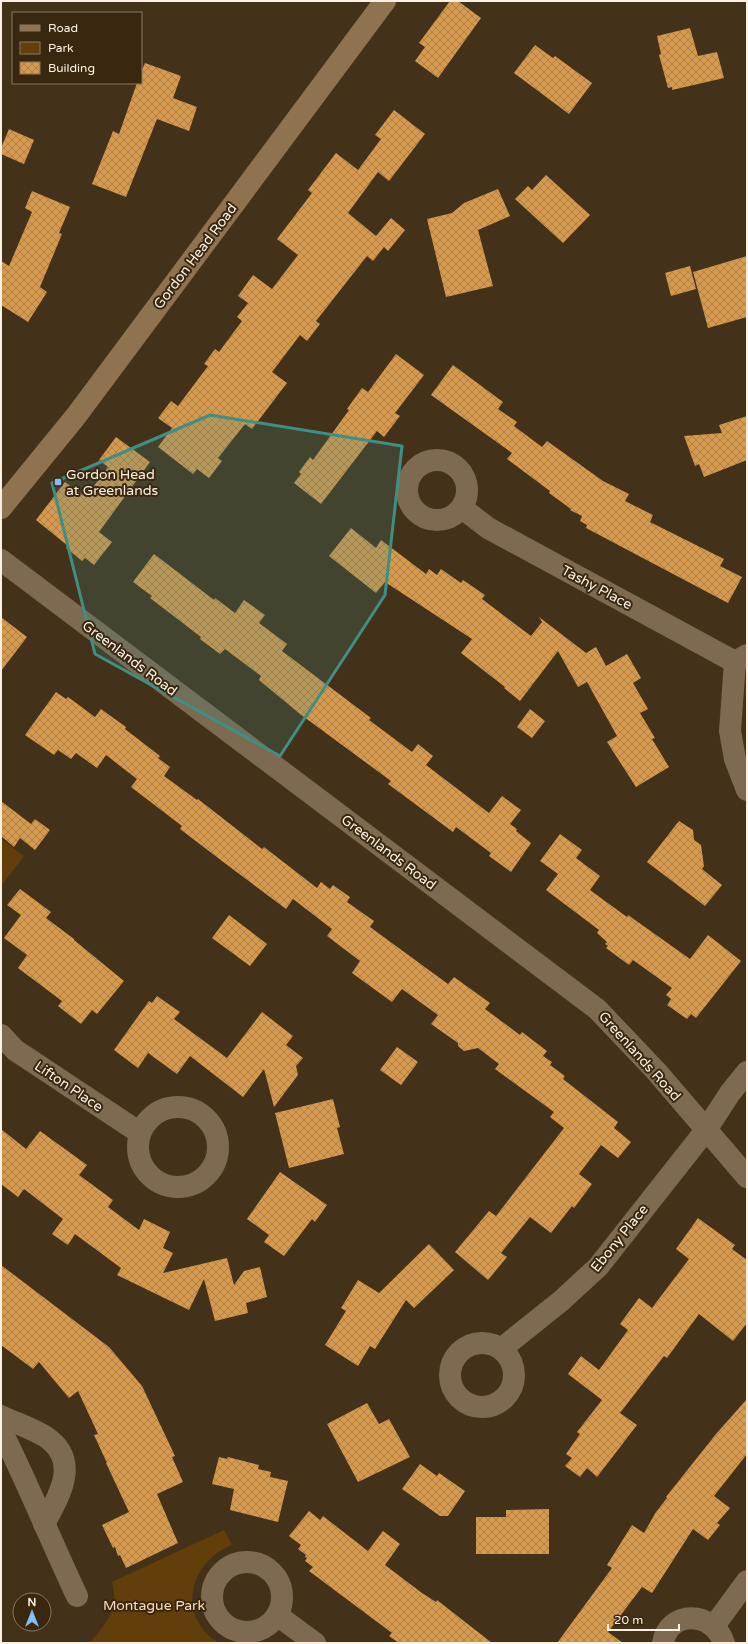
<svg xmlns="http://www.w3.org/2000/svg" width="748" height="1644" viewBox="0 0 748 1644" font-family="'Varela Round',sans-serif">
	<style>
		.park { fill: #623e0b }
		.building { fill: url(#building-cross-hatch) }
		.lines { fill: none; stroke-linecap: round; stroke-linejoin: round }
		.minor { stroke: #7e6951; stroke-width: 22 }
		.secondary { stroke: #8f7250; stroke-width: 22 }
		.marked { fill: #3f8f85; fill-opacity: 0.2; stroke: #3f8f85; stroke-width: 3; stroke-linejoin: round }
		.poi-dot { fill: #81bdfa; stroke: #392710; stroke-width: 1.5 }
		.labels { text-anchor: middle; stroke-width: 4; stroke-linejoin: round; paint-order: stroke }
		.street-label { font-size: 14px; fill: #fdf1e3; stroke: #392710 }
		.poi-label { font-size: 14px; fill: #fdf1e3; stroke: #392710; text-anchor: start }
		.park-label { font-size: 14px; fill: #fdddb9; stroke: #392710 }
	</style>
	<defs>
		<pattern id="building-cross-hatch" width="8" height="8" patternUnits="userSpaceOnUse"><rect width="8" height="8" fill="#d6994d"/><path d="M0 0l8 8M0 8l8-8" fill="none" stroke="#ad814a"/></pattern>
	</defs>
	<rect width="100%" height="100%" fill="#44311a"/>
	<g class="park">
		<path d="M1 839 24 856 1 886Z"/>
		<path d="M224 1530 232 1545C188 1562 176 1619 220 1643H90C106 1623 120 1609 112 1582Z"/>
	</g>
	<g class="building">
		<path d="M450 1H458L481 18 438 78 415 61 425 47 419 43Z"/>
		<path d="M690 28 698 56 717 52 724 78 672 90V87L668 88 659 55 661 54 657 36Z"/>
		<path d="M535 45 553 58 555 56 592 83 569 114 514 73Z"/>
		<path d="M145 63 181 76 173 98 197 107 189 131 157 119 126 197 92 184 113 131 119 134 137 83H141V72Z"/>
		<path d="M394 110 425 134 389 181 378 172 348 213 376 236 391 218 405 230 388 251 384 247 373 261 367 256 316 321 320 324 307 341 300 335 272 372 287 383 252 429 245 424 218 458 222 461 209 478 197 469 193 474 158 447 172 428 158 418 171 401 178 406 208 366 204 364 215 349 219 352 242 321 237 317 248 303 238 296 253 275 272 289 298 255 277 239 312 193 308 190 336 153 358 170 381 139 375 135Z"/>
		<path d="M9 129 34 140 24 164 1 154V148Z"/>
		<path d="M546 175 590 215 563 243 515 199 528 186 532 190Z"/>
		<path d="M498 189 510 216 478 230 493 286 446 297 427 219 452 213 464 203Z"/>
		<path d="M32 191 70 207 59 233 62 234 40 287 47 292 28 322 1 305V261L9 266 32 212 25 208Z"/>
		<path d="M747 256V317L708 328 693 272Z"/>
		<path d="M690 266 696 289 671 296 665 273Z"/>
		<path d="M396 354 424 375 395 413 400 416 384 437 377 431 321 504 294 483 301 474 299 472 310 457 313 460 349 410 347 409 362 388 368 392Z"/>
		<path d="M453 365 503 402 498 409 517 422 514 426 542 447 547 441 603 481 629 494 625 501 653 515 650 522 724 559 720 566 742 577 728 603 586 528 587 525 580 521 582 516 570 510 571 509 549 493 550 491 507 459 512 453 431 395Z"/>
		<path d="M747 416V460L704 477 699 464 695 466 684 436 722 433 719 425Z"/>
		<path d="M116 437 150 462 99 532 112 542 94 565 85 558 82 561 66 548 68 546 36 520 65 482 86 497 108 467 99 460Z"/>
		<path d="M351 528 376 548 381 540 426 574 429 569 437 575 441 569 461 583 463 580 485 595 482 599 531 636 542 622 539 617 586 653 596 647 606 666 627 654 641 678 633 683 648 709 640 713 655 738 652 739 669 767 636 787 607 742 617 736 587 682 578 687 558 651 520 701 504 688 505 687 461 653 472 639 385 582 376 593 329 556Z"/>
		<path d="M154 554 214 600 215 598 235 613 244 600 265 615 259 623 287 644 282 651 371 718 369 720 412 752 418 744 433 756 426 765 489 813 502 796 521 810 510 824 517 829 516 831 531 843 511 872 489 856 491 853 456 827 453 832 388 784 391 781 300 714 259 680 261 676 225 649 220 654 200 639 201 637 150 598 152 596 133 582Z"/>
		<path d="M1 617 27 637 1 671Z"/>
		<path d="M56 692 66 699 68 697 95 717 101 709 126 727 125 729 160 756 158 758 170 767 164 776 197 800 198 799 262 849 264 847 317 888 321 882 330 889 333 885 350 897 347 902 374 921 370 927 448 984 454 977 490 1003 485 1009 520 1035 522 1032 547 1051 543 1056 552 1062 550 1065 565 1076 563 1079 618 1122 614 1128 631 1142 618 1158 601 1145 579 1174 592 1184 574 1208 572 1206 551 1233 530 1217 501 1253 507 1257 488 1280 455 1252 489 1211 496 1216 564 1128 550 1117 554 1112 495 1069 499 1064 478 1048 464 1051 458 1046V1043L431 1024 438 1015 402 989 392 1002 352 973 360 961 327 936 332 929 293 899 286 909 218 858 180 829 182 826 131 787 137 779 106 755 97 768 76 753 71 759 58 750 54 755 25 735Z"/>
		<path d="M530 709 545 721 532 738 517 727Z"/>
		<path d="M1 801 31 824 27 829 35 819 50 830 35 850 20 838 14 847 1 836Z"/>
		<path d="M679 821 693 830 694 840 701 845 704 866 702 869 722 885 705 906 647 862Z"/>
		<path d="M560 834 582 850 576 858 600 876 590 890 627 917 628 915 690 959 708 935 741 961 696 1018 691 1014 687 1019 667 1005 671 999 666 995 672 988 633 960 629 965 606 948 608 946 605 944 607 942 597 933 599 930 546 890 558 874 540 861Z"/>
		<path d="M20 889 51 912 46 918 74 939V940L124 981 97 1014 92 1010 81 1024 58 1006 62 1001 18 968 27 955 4 938 21 915 7 905Z"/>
		<path d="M229 915 267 944 250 966 212 938Z"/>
		<path d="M157 996 180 1012 174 1019 227 1058 262 1012 293 1036 286 1045 303 1058 296 1066 298 1075 274 1107 264 1069 243 1097 190 1056 177 1074 148 1053 138 1068 114 1050 149 1001 152 1003Z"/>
		<path d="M397 1047 418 1062 401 1085 380 1070Z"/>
		<path d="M333 1099 340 1127 337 1128 344 1154 289 1168 275 1113Z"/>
		<path d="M1 1129 26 1149 40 1131 87 1165 79 1175 113 1200 108 1207 139 1230 144 1219 170 1232 163 1248 173 1253 163 1273 227 1258 234 1285 244 1271 260 1267 267 1297 246 1303 248 1313 215 1321 204 1279 189 1310 117 1275 121 1268 75 1234 68 1245 52 1234 63 1219 24 1189 18 1197 1 1184Z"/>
		<path d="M280 1172 327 1205 315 1222 312 1219 284 1256 264 1242 269 1235 247 1219Z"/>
		<path d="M698 1218 735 1245 732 1249 747 1260V1323L733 1341 699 1314 667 1358 664 1356 620 1413 637 1425 597 1477 587 1468 580 1477 565 1466 572 1458 566 1454 580 1434 577 1432 602 1400 568 1374 581 1356 599 1370 628 1330 620 1324 639 1298 652 1308 689 1259 676 1249Z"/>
		<path d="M429 1244 454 1270 414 1308 406 1300 375 1349 370 1346 358 1366 325 1345 346 1311 341 1308 358 1280 379 1293Z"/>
		<path d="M1 1265 109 1347 142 1386 175 1456 172 1457 183 1482 157 1494 178 1543 126 1568 120 1555 118 1556 115 1547 113 1548 102 1525 129 1512 106 1463H107L94 1435 98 1434 78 1391 69 1398 39 1362 33 1369 1 1345Z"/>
		<path d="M747 1399V1454L714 1496 730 1508 717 1523 720 1525 708 1540 693 1529 652 1593 642 1587 608 1632 623 1643H557L612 1568 607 1565 632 1525 644 1533 656 1512 667 1498 666 1497 716 1434Z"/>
		<path d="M367 1403 379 1424 389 1419 410 1457 358 1482 327 1424Z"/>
		<path d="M219 1457 227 1459 228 1457 259 1465 258 1469 271 1472 270 1477 288 1481 278 1522 230 1510 234 1489 212 1484Z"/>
		<path d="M420 1464 437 1476 439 1473 465 1491 448 1516H440L402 1489Z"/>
		<path d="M549 1509V1554H476V1517H506V1510Z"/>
		<path d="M309 1511 320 1520 323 1516 368 1551 383 1531 400 1544 385 1565 422 1593 436 1602 437 1600 492 1643H399L389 1636 392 1633 309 1571 313 1567 305 1561 307 1558 305 1557 306 1555 298 1549 301 1545 289 1536Z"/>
	</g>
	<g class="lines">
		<g class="minor">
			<circle cx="437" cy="490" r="30"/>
			<path d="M462 508 488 528 735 662"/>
			<path d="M1 560 597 1009 656 1071 747 1177"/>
			<path d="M747 655 735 662 730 731 735 759 747 790"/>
			<path d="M1 1035 15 1050 140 1133"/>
			<circle cx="178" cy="1147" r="40"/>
			<circle cx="482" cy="1375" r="32"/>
			<path d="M501 1349 561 1301 598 1267 706 1130 730 1093 747 1072"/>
			<path d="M1 1416C15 1423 32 1428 46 1437 81 1461 59 1496 44 1524"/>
			<path d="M1 1430C28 1484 51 1541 77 1596"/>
			<circle cx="247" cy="1597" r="35"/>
			<path d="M277 1615 315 1643"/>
			<path d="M714 1626 747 1581"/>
			<path d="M663 1643C668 1610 713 1610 724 1643"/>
		</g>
		<path class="secondary" d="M1 508 76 416 385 1"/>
	</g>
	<path class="marked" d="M210 415 402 446 385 595 280 756 95 654 52 483Z"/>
	<rect class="poi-dot" x="54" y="478" width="8" height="8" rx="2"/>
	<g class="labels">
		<g class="street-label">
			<text transform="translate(195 256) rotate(-53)" y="5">Gordon Head Road</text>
			<text transform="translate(597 587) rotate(28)" y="5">Tashy Place</text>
			<text transform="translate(130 658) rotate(37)" y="5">Greenlands Road</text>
			<text transform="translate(389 852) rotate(37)" y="5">Greenlands Road</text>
			<text transform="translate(640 1056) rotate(48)" y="5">Greenlands Road</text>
			<text transform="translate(69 1086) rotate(34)" y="5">Lifton Place</text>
			<text transform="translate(619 1238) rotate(-51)" y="5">Ebony Place</text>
		</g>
		<g class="poi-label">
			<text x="66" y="479">Gordon Head<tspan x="66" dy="16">at Greenlands</tspan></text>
		</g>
		<g class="park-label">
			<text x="154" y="1610">Montague Park</text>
		</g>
	</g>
	<rect width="748" height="1644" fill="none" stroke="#fdf1e3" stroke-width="4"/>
	<rect x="12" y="12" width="130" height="72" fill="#392710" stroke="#877864"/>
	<rect x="20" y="25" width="20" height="6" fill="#8f7250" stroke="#877864"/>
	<text x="48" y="32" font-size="12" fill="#fdf1e3">Road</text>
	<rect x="20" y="42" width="20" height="12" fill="#623e0b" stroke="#877864"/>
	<text x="48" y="52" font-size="12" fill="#fdf1e3">Park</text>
	<rect x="20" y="62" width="20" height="12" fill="url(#building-cross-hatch)" stroke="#877864"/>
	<text x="48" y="72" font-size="12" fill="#fdf1e3">Building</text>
	<g transform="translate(32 1612)"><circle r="19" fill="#392710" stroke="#877864"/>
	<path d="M0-3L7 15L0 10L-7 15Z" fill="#81bdfa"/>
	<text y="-6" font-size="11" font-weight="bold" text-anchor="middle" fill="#fdf1e3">N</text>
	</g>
	<path d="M608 1624v6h71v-6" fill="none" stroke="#fdf1e3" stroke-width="2"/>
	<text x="614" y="1624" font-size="12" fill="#fdf1e3" stroke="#392710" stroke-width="3" paint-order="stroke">20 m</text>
</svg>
